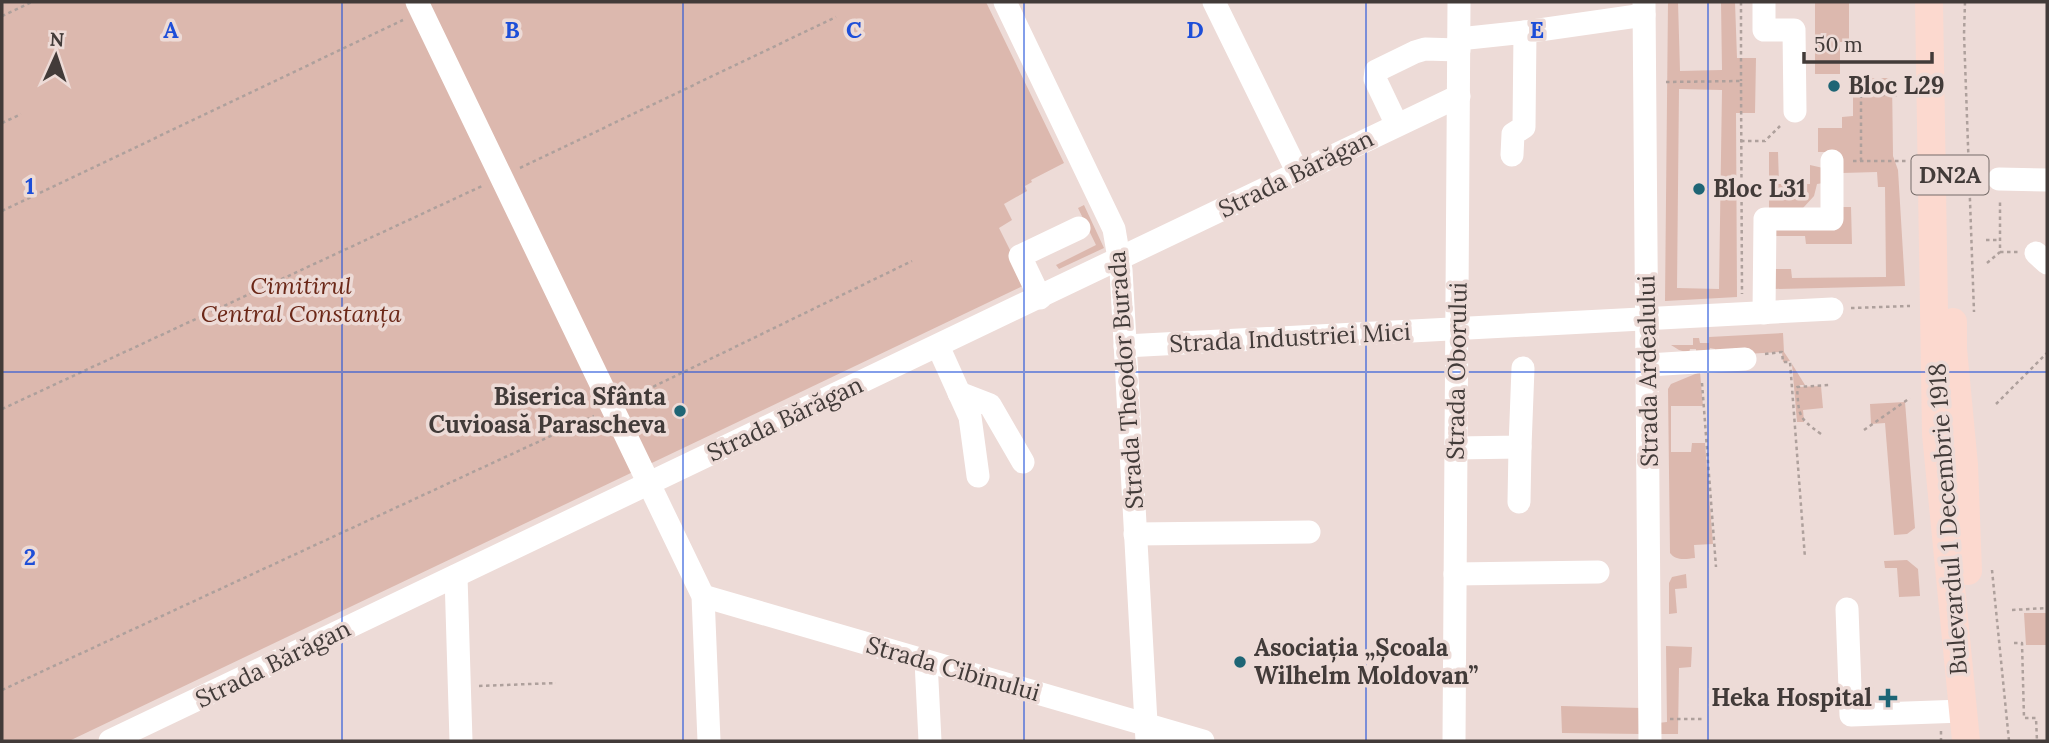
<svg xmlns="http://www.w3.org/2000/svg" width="2049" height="743" viewBox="0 0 2049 743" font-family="Lora,serif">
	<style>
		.green { fill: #dcb8ae; fill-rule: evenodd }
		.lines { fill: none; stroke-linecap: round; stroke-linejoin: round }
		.path { stroke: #aea09c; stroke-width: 2.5; stroke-dasharray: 3.5 3.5; stroke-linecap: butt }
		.minor { stroke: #fff; stroke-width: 23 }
		.major { stroke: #fcd9cf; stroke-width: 28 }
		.grid { fill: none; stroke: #1d4ed8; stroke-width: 2; stroke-opacity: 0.55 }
		.poi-dot { fill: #1e6575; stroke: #eddbd7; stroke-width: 2.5 }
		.labels { text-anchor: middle; stroke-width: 7; stroke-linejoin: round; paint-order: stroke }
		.shield { fill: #eddbd7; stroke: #756b68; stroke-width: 2 }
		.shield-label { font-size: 23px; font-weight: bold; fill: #423b39 }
		.poi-label { font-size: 24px; font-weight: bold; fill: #423b39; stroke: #eddbd7; text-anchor: start }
		.street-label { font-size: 24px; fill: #423b39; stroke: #eddbd7 }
		.park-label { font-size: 24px; font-style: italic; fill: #6c2818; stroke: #eddbd7 }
		.grid-label { font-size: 23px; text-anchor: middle; font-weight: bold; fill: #1d4ed8; stroke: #eddbd7; stroke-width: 7; stroke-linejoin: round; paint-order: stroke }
	</style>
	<rect width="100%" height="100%" fill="#eddbd7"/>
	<g class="green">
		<path d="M2 2H986L1064 163 1031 180 1032 182 1025 186 1027 191 1004 204 1012 220 999 228 1027 284 69 741H2Z"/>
		<path d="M1668 2H1678L1680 71 1722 70 1721 2H1735L1737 58H1756L1755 113H1736L1737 297 1665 301ZM1679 89 1722 90 1719 289 1677 288Z"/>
		<path d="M1815 2H1849V42H1840V74H1815Z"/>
		<path d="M1853 78H1892L1893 156 1898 170 1905 286 1774 289 1773 269H1791L1792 278 1886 277 1885 187H1878L1877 172 1842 173 1843 207H1851L1852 244H1806L1805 236H1773V223H1836L1835 152H1818V128H1842V117L1853 116Z"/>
		<path d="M1769 152H1778L1779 184H1810V165L1823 168V183L1817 184 1814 196 1803 208 1769 209Z"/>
		<path d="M1084 205 1104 248 1059 269 1056 265 1096 245 1078 208Z"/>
		<path d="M1783 333 1784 352 1790 361 1783 362 1782 352 1746 354 1745 349 1736 348 1715 354V349L1710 348 1709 353H1696V349H1690L1689 353 1679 350 1671 345H1693V338H1699L1700 343H1709V337Z"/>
		<path d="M1792 364 1805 385H1799V387L1821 386 1823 408 1803 410 1804 422H1797Z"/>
		<path d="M1700 372 1703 406H1671V452H1691L1692 443H1705L1713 544 1694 545 1695 558C1685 559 1676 561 1670 553L1668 389 1671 384Z"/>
		<path d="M1905 402 1915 528 1907 534 1894 535 1885 423 1871 424 1870 404Z"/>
		<path d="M1907 560 1918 569 1920 596 1899 597 1897 568H1885L1884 561Z"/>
		<path d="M1686 574 1687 588 1675 589 1677 613 1669 614V583L1672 577Z"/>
		<path d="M2024 613H2047V645H2026Z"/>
		<path d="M1666 646 1692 647 1691 667 1679 668 1678 734H1658V723L1667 722Z"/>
		<path d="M1561 706 1642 708V734L1562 733Z"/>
	</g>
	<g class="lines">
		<g class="path">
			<path d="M1741 2V81"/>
			<path d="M1965 2 1964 34 1974 312"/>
			<path d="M2 16 32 2"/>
			<path d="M1666 82 1741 81 1742 294"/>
			<path d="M1853 95H1897"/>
			<path d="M2 123 21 114"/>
			<path d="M1741 141H1765L1780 126"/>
			<path d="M1853 161H1909"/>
			<path d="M1861 161V95"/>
			<path d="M520 168 836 17"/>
			<path d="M2 211 403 20"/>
			<path d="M1986 240H2000"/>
			<path d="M2000 252H2018"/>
			<path d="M1987 263 2000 252V199"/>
			<path d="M1851 308 1910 306"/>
			<path d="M1765 354 1782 352 1783 362H1790L1805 558"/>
			<path d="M1702 383 1716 567"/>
			<path d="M628 399 912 261"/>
			<path d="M1996 404 2047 353"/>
			<path d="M2 409 482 186"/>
			<path d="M1864 430 1910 398"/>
			<path d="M1821 434C1797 417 1799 415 1797 387L1830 385"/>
			<path d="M1992 570 2009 741"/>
			<path d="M2012 610 2047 608"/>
			<path d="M2014 643H2022L2024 718H2036L2037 741"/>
			<path d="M479 686 556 683"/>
			<path d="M2 690 594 416"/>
			<path d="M1670 719H1705"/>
			<path d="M1941 731V741"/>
		</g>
		<g class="minor">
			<path d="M417 2 703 596 709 741"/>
			<path d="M1005 2 1114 229 1121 270 1147 741"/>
			<path d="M1214 2 1298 173"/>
			<path d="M1644 2 1650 741"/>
			<path d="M1764 2V30H1794L1795 111"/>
			<path d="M1525 32 1644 15"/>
			<path d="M1459 39 1525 32 1524 127 1513 134 1512 155"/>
			<path d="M1397 125 1375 79 1376 71 1415 52 1425 49 1459 50"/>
			<path d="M1999 179 2047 180"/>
			<path d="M2036 253 2047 263"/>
			<path d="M1040 298 1020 256 1079 228"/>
			<path d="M1764 313 1765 219H1832V161"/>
			<path d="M938 346 970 417 978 476"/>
			<path d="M1125 346 1832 309"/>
			<path d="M1648 365 1745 359"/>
			<path d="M959 393 990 405 1023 462"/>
			<path d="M1456 448 1520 447 1523 368"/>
			<path d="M1519 502 1520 447"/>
			<path d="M1135 534 1309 532"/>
			<path d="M1455 574 1598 572"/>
			<path d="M456 576 461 741"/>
			<path d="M703 596 1203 741"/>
			<path d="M1847 609 1851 715 1963 711"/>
			<path d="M926 661 930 741"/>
			<path d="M110 741 1459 96"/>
			<path d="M1454 741 1459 2"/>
		</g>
		<g class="major">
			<path d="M1929 2 1936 434 1966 741"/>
			<path d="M1953 322V349L1964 465 1968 571"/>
		</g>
	</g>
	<path class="grid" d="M342 2V741M683 2V741M1024 2V741M1366 2V741M1708 2V741M2 372H2047"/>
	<g class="poi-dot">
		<circle cx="1834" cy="86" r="7"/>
		<circle cx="1699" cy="189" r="7"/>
		<circle cx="680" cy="411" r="7"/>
		<circle cx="1240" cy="662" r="7"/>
		<path d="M1884.5 687.5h7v7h7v7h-7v7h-7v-7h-7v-7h7z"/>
	</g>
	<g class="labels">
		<rect class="shield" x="1911.5" y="155.5" width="77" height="39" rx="5"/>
		<g class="shield-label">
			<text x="1950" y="183">DN2A</text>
		</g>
		<g class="poi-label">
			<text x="1848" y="94">Bloc L29</text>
			<text x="1713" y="197">Bloc L31</text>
			<text x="666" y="405" text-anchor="end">Biserica Sfânta<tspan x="666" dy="28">Cuvioasă Parascheva</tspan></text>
			<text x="1254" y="656">Asociația „Școala<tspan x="1254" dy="28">Wilhelm Moldovan”</tspan></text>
			<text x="1872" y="706" text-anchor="end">Heka Hospital</text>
		</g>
		<g class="street-label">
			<text transform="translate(1296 174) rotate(-26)" y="8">Strada Bărăgan</text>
			<text transform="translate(1290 338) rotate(-3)" y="8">Strada Industriei Mici</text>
			<text transform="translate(1457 371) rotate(-89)" y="8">Strada Oborului</text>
			<text transform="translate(1648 371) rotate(-91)" y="8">Strada Ardealului</text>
			<text transform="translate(1126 380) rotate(-94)" y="8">Strada Theodor Burada</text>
			<text transform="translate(785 419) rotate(-25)" y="8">Strada Bărăgan</text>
			<text transform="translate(1948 519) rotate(-94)" y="8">Bulevardul 1 Decembrie 1918</text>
			<text transform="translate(273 664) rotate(-26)" y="8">Strada Bărăgan</text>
			<text transform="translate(953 669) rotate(16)" y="8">Strada Cibinului</text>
		</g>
		<g class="park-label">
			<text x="301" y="294">Cimitirul<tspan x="301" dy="28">Central Constanța</tspan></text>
		</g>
	</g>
	<g class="grid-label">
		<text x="171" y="38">A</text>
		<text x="512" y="38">B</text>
		<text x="854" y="38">C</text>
		<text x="1195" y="38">D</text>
		<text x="1537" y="38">E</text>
		<text x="30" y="194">1</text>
		<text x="30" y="565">2</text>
	</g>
	<rect width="2049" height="743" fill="none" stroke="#423b39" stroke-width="7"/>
	<g transform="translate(56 56) rotate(3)" stroke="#eddbd7" stroke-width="5" paint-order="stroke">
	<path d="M0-5L12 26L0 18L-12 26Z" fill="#423b39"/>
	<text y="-10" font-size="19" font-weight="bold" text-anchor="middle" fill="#423b39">N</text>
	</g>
	<path d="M1804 52v10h128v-10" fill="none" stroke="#423b39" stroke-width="3.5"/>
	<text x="1814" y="52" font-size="21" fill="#423b39" stroke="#eddbd7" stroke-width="5" paint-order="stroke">50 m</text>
</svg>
